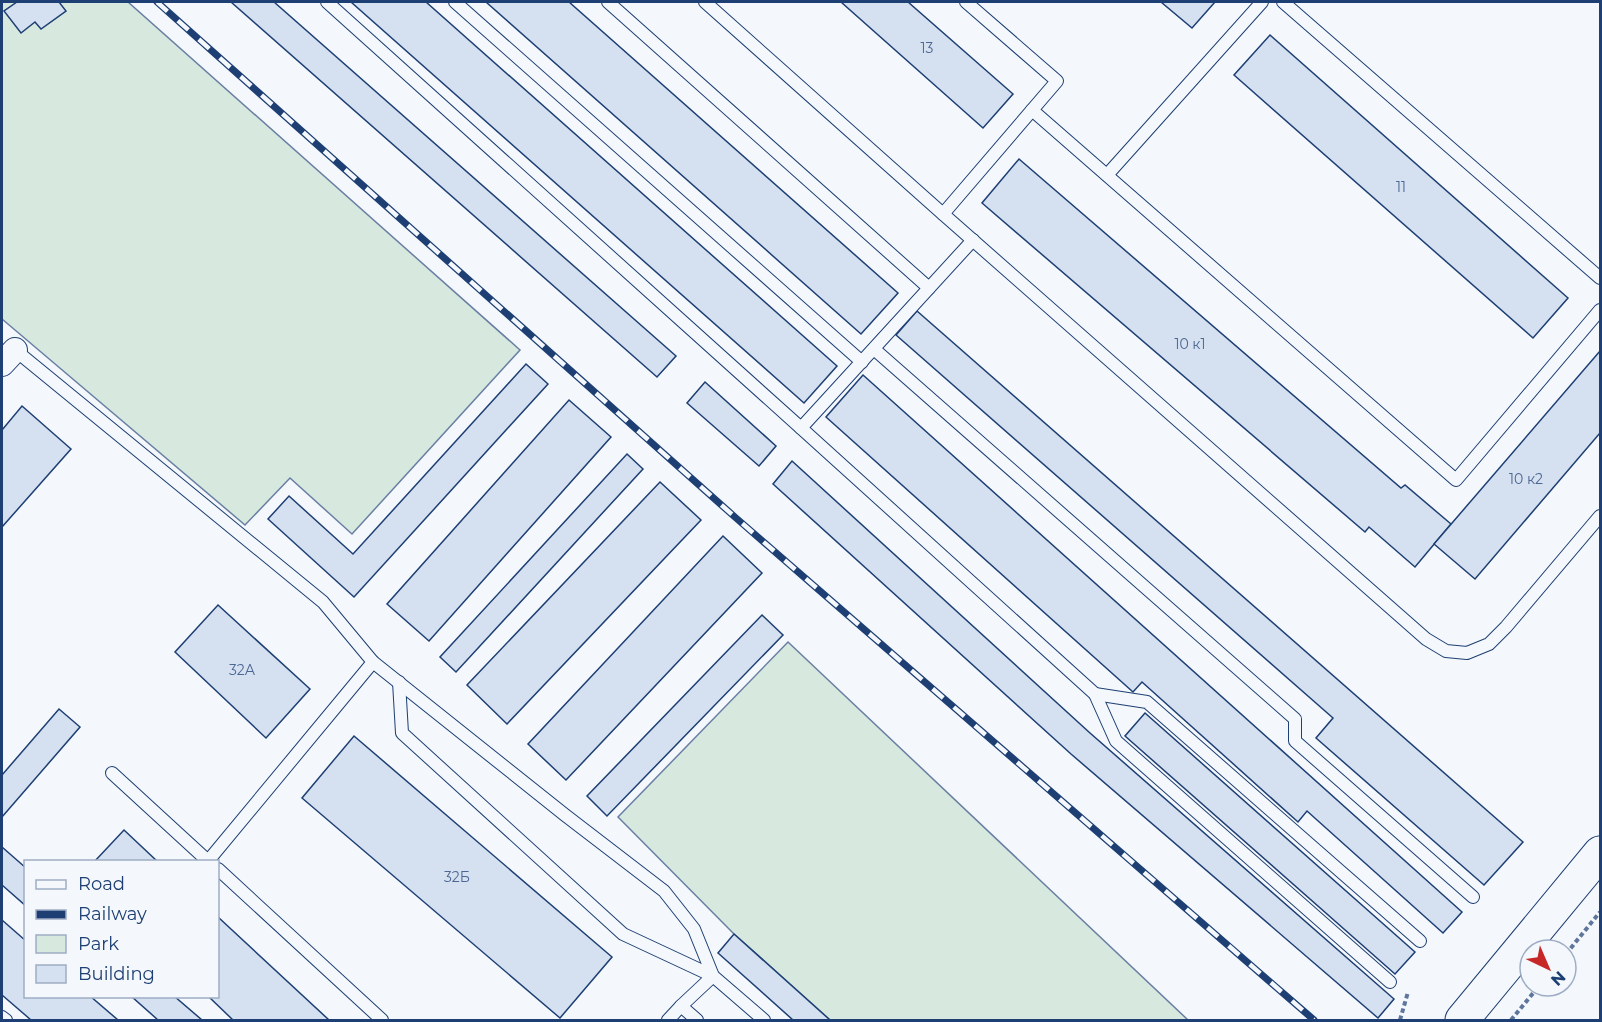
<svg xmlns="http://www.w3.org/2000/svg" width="1602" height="1022" viewBox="0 0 1602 1022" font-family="Montserrat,sans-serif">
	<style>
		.green { fill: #d7e8df; stroke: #687fa3; stroke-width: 1.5 }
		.building { fill: #d5e0f0; stroke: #1d3f73; stroke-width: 1.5 }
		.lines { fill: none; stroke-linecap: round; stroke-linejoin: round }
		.service-casing { stroke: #1d3f73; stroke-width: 14 }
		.minor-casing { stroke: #1d3f73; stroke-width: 26 }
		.secondary-casing { stroke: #1d3f73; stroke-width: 35 }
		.path { stroke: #5e769c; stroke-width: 4; stroke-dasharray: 4.5 3; stroke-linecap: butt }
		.service { stroke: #f4f7fb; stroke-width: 12 }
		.minor { stroke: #f4f7fb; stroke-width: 24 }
		.secondary { stroke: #f4f7fb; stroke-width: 33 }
		.rail-casing { stroke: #1d3f73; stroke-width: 7 }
		.rail { stroke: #f4f7fb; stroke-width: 4.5; stroke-dasharray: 14; stroke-linecap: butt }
		.labels { text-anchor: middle; stroke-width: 4.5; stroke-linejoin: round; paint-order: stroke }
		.number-label { font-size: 14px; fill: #4b6792 }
	</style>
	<rect width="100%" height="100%" fill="#f4f7fb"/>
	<g class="green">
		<path d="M2 2H128L520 350 352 534 290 478 245 525 2 319Z"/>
		<path d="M788 642 1188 1020H830L734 934 618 817Z"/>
	</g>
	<g class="building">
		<path d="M17 2H59L66 11 41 29 35 22 21 33 4 11Z"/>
		<path d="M231 2H274L676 356 657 377Z"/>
		<path d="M351 2H426L837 366 804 403Z"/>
		<path d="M486 2H569L898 293 861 334Z"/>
		<path d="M841 2H908L1013 94 983 128Z"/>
		<path d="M1161 2H1215L1192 28Z"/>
		<path d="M1270 35 1568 298 1533 338 1234 75Z"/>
		<path d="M1019 159 1401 488 1405 485 1451 524 1415 567 1369 527 1365 532 982 203Z"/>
		<path d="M917 311 1523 842 1484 885 1316 738 1333 718 896 335Z"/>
		<path d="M1600 351V433L1475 579 1434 544Z"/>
		<path d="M526 364 548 384 354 597 268 519 289 496 353 554Z"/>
		<path d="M863 375 1462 912 1443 933 1307 811 1298 822 1142 682 1133 692 826 417Z"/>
		<path d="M705 382 776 446 759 466 687 403Z"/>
		<path d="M569 400 611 437 429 641 387 604Z"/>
		<path d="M22 406 71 449 2 527V430Z"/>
		<path d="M627 454 643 469 456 672 440 657Z"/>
		<path d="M792 461 1090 733 1394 999 1378 1018 1071 754 773 484Z"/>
		<path d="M660 482 701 520 507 724 467 685Z"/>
		<path d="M723 536 762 573 566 780 528 744Z"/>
		<path d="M218 605 310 689 266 738 175 652Z"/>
		<path d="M762 615 783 635 607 816 587 796Z"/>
		<path d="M59 709 80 727 2 817V775Z"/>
		<path d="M1145 713 1415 952 1395 974 1125 736Z"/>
		<path d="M354 736 612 957 560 1018 302 798Z"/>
		<path d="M124 830 158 862H94Z"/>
		<path d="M2 847 26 868V906L2 885Z"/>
		<path d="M218 917 329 1020H233L208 996H218Z"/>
		<path d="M2 920 26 941V996H90L118 1020H31L2 995Z"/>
		<path d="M734 934 830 1020H793L718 953Z"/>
		<path d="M131 996H174L202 1020H158Z"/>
	</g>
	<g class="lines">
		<g class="service-casing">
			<g id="service">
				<path d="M327 2 801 428 973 240"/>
				<path d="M455 2 862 362"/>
				<path d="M608 2 929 288"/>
				<path d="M705 2 943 214 1426 639 1446 651 1467 653 1489 644 1506 627 1600 516"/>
				<path d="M1283 2 1600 278"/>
				<path d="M1032 110 1456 480 1600 310"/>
				<path d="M1107 175 1262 2"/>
				<path d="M943 214 1057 81 966 2"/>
				<path d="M874 349 1295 719V741L1473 897"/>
				<path d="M15 350 323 602 373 662 565 815 664 891 694 929 713 976 764 1020"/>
				<path d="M801 428 1095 694 1116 741 1390 982"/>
				<path d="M399 682 402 733 623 934 713 976 681 1006 668 1020"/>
				<path d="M1095 694 1147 702 1420 941"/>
				<path d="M112 773 209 862"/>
				<path d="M208 861 373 662"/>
				<path d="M218 869 382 1020"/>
				<path d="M681 1006 697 1020"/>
				<path d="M2 1017 6 1020"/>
			</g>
		</g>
		<g class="minor-casing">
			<path id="minor" d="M2 364 15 350"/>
		</g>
		<g class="secondary-casing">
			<path id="secondary" d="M1462 1020 1600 853"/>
		</g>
		<g class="path">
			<path d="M1566 954 1600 912"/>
			<path d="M1400 1020 1408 992"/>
			<path d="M1511 1020 1539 986"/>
		</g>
		<use href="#service" class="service"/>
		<use href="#minor" class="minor"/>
		<use href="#secondary" class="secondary"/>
		<g class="rail-casing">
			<path id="rail" d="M157 2 736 518 1314 1020"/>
		</g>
		<use href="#rail" class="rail"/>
	</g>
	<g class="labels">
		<g class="number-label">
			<text x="927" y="53">13</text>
			<text x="1401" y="192">11</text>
			<text x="1190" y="349">10 к1</text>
			<text x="1526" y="484">10 к2</text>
			<text x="242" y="675">32А</text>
			<text x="457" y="882">32Б</text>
		</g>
	</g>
	<rect width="1602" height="1022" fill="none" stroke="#1d3f73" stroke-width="6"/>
	<rect x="24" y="860" width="195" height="138" fill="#f4f7fb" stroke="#9eadc5" stroke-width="1.5"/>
	<rect x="36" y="880" width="30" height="9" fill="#f4f7fb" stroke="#9eadc5" stroke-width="1.5"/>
	<text x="78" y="890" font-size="18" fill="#1d3f73">Road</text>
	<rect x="36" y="910" width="30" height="9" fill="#1d3f73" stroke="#9eadc5" stroke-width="1.5"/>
	<text x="78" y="920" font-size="18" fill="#1d3f73">Railway</text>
	<rect x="36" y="935" width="30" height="18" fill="#d7e8df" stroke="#9eadc5" stroke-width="1.5"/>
	<text x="78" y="950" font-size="18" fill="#1d3f73">Park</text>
	<rect x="36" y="965" width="30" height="18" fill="#d5e0f0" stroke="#9eadc5" stroke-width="1.5"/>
	<text x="78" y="980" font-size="18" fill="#1d3f73">Building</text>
	<g transform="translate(1548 968) rotate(136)"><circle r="28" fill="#f4f7fb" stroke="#9eadc5" stroke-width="1.5"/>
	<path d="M0-4.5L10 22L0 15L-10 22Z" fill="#c62828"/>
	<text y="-9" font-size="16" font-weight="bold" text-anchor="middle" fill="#1d3f73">N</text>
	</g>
</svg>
